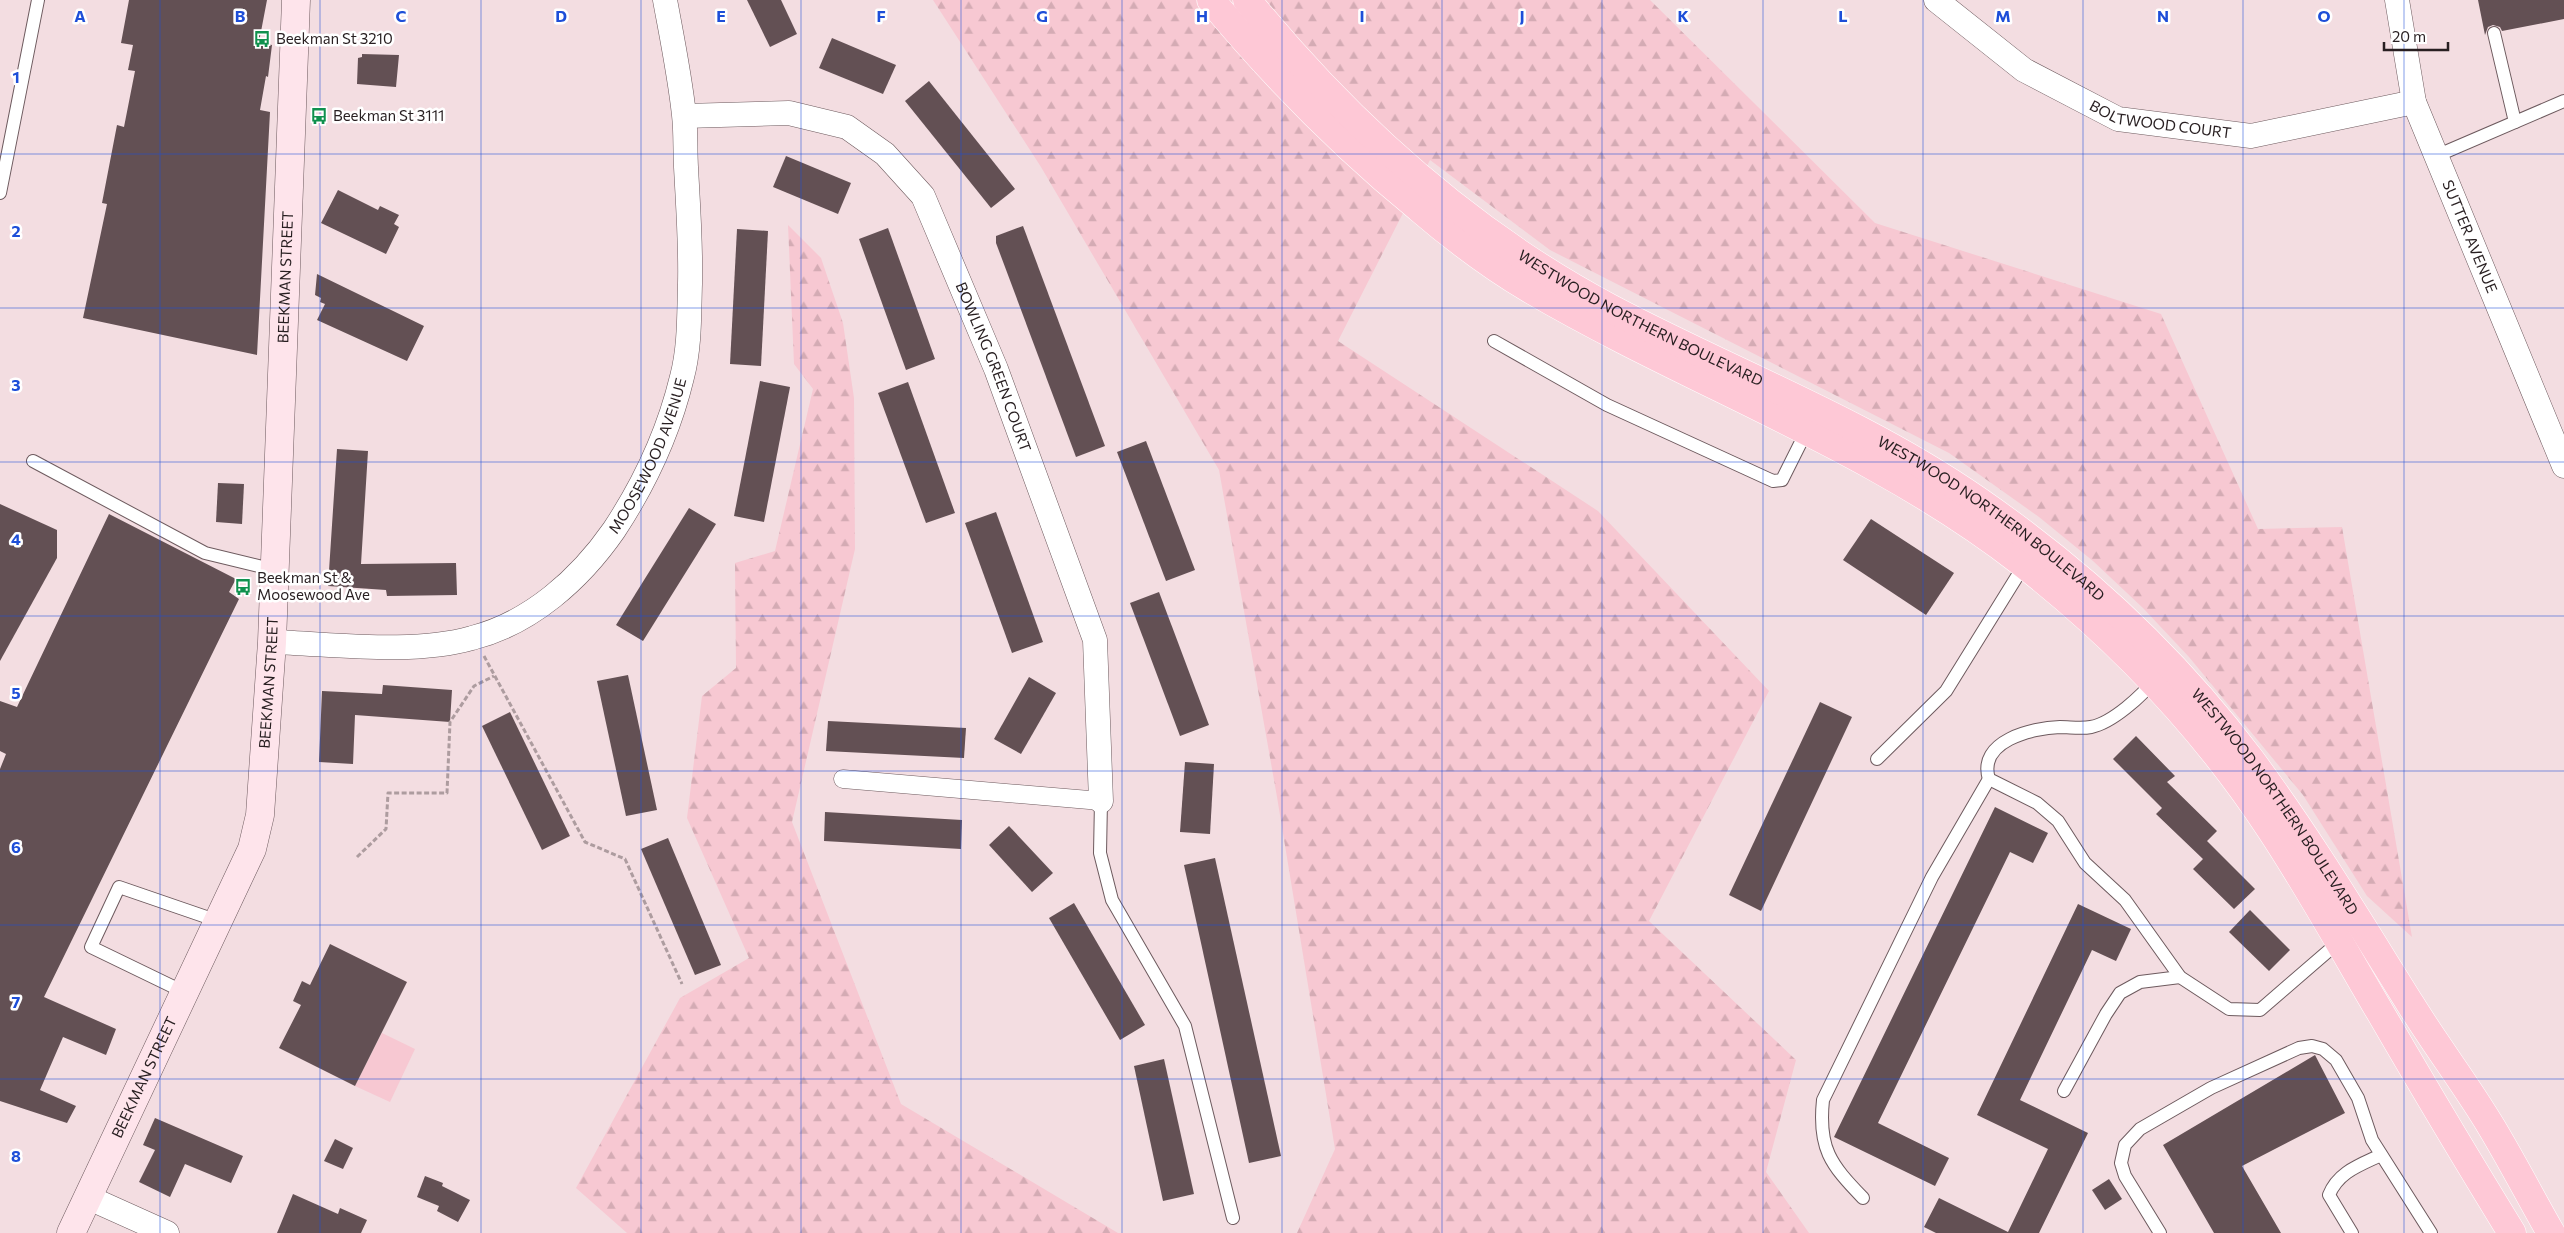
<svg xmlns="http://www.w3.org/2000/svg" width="2564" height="1233" viewBox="0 0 2564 1233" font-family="Commissioner,sans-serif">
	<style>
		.forest { fill: url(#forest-firs) }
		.park { fill: #f7c8d2 }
		.building { fill: #635054 }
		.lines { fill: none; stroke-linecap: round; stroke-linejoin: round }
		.service-casing { stroke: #6d5a5e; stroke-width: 14 }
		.pedestrian-casing { stroke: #6d5a5e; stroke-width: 19 }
		.minor-casing { stroke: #6d5a5e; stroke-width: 25 }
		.secondary-casing { stroke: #6d5a5e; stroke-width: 29 }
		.primary-casing { stroke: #fff; stroke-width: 29 }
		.path { stroke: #ad9c9f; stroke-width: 3; stroke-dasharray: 5 2.5; stroke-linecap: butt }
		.service { stroke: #fff; stroke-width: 12 }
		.pedestrian { stroke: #fff; stroke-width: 18 }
		.minor { stroke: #fff; stroke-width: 24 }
		.secondary { stroke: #fee4eb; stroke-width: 28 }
		.primary { stroke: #fec8d6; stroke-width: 28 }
		.grid { fill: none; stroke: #1d4ed8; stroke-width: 1; stroke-opacity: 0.55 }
		.labels { text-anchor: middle; stroke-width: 5; stroke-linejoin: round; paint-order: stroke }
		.poi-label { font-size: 15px; fill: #281f21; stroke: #fff; text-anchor: start }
		.street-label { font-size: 15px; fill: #281f21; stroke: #fff }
		.grid-label { font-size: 16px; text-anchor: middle; font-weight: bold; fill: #1d4ed8; stroke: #fff; stroke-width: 5; stroke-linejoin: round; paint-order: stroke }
	</style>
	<defs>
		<pattern id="forest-firs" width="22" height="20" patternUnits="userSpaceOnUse" patternTransform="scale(1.25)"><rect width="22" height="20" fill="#f7c8d2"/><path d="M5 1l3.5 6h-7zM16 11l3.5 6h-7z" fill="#d4abb4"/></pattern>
	</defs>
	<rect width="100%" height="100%" fill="#f3dde1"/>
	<g class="forest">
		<path d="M933 0H1650L1875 223 2161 314 2258 529 2342 527 2412 937 2367 896 2303 795 2189 657 2143 608 2093 561 2039 517 1949 453 1550 250 1430 160 1338 341 1598 511 1769 691 1649 921 1796 1060 1766 1172 1809 1233H1297L1335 1149 1277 797 1219 470 1041 167Z"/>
		<path d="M788 225 821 258 843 323 854 398 855 549 792 822 901 1104 1118 1233H627L576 1188 680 998 749 958 687 818 702 696 736 668 735 563 775 551 813 389 794 364Z"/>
	</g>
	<path class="park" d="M382 1033 415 1049 390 1102 355 1086Z"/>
	<g class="building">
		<path d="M129 0H267L259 42 272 45 268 77 266 76 260 110 270 112 257 355 83 318 107 204 102 203 117 125 124 127 135 71 128 70 133 45 121 43Z"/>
		<path d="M747 0H781L797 34 770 47Z"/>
		<path d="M2478 0H2564V19L2502 31 2500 27 2493 25 2488 27 2485 35Z"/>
		<path d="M832 38 896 65 883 94 819 68Z"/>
		<path d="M362 54 399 55 396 87 357 84 358 58 362 57Z"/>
		<path d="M929 81 1015 189 991 208 905 101Z"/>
		<path d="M786 156 851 183 838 214 773 187Z"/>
		<path d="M338 190 378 210 380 206 399 215 394 224 399 227 386 254 321 223Z"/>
		<path d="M1023 226 1105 446 1076 457 996 243V236Z"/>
		<path d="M888 228 935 359 906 370 859 239Z"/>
		<path d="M737 229 768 231 761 366 730 364Z"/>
		<path d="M317 274 424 326 407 361 317 320 325 304 320 302 321 298 315 295Z"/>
		<path d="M760 381 790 387 764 522 734 516Z"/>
		<path d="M908 382 955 513 926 523 878 393Z"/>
		<path d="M1146 441 1195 570 1166 581 1117 452Z"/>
		<path d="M337 449 368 451 361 564 456 563 457 595 387 596 386 590 328 586Z"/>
		<path d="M218 483 244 484 242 524 216 522Z"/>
		<path d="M0 504 57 530V558L0 661Z"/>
		<path d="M689 508 716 524 643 641 616 625Z"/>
		<path d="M996 512 1043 642 1012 653 965 523Z"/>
		<path d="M109 514 236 579 229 592 239 599 44 997 116 1029 106 1055 63 1037 40 1090 76 1106 67 1123 0 1101V769L6 754 0 751V701L17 707Z"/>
		<path d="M1871 519 1954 573 1926 615 1843 560Z"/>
		<path d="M1159 592 1209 725 1180 736 1130 603Z"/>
		<path d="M628 675 657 810 626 816 597 681Z"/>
		<path d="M1029 677 1056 693 1021 754 994 739Z"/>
		<path d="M383 685 452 690 450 722 355 715 353 764 319 762 322 691 382 694Z"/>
		<path d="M1820 702 1852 717 1761 911 1729 895Z"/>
		<path d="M510 712 570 836 542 850 482 726Z"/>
		<path d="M828 721 966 728 964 758 826 751Z"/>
		<path d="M2136 736 2175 776 2167 782 2217 831 2207 841 2255 889 2234 909 2193 869 2203 859 2156 814 2162 808 2113 759Z"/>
		<path d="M1185 762 1214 764 1210 834 1180 832Z"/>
		<path d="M1995 807 2048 833 2033 863 2010 852 1878 1123 1949 1158 1935 1186 1834 1137Z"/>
		<path d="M825 812 962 820 961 849 824 841Z"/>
		<path d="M1009 826 1053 873 1032 892 989 845Z"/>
		<path d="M668 838 721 965 695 975 641 849Z"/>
		<path d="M1215 858 1281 1156 1249 1163 1184 865Z"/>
		<path d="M1074 903 1145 1025 1120 1040 1049 918Z"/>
		<path d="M2078 904 2131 929 2116 961 2092 950 2020 1100 2088 1133 2039 1233H1936L1924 1227 1939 1198 2008 1232 2048 1149 1977 1115Z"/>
		<path d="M2250 910 2290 950 2269 971 2229 932Z"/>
		<path d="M330 944 407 982 355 1086 279 1048 301 1005 293 1001 302 981 310 985Z"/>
		<path d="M2315 1055 2345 1113 2242 1166 2281 1233H2214L2163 1145Z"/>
		<path d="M1164 1059 1194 1194 1163 1201 1134 1066Z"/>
		<path d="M155 1118 243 1156 231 1183 185 1164 170 1197 139 1182 155 1150 143 1145Z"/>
		<path d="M335 1139 353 1148 343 1169 324 1161Z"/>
		<path d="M425 1176 443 1183 442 1186 470 1200 458 1222 437 1211 439 1206 417 1197Z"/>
		<path d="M2109 1179 2122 1199 2105 1210 2092 1190Z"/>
		<path d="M293 1194 338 1214 340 1208 367 1220 361 1233H277Z"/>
	</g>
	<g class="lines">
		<g class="service-casing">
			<g id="service">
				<path d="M2494 33 2515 122"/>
				<path d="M2436 156 2564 101"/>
				<path d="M0 193 38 0"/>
				<path d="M1494 341 1607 405 1773 481 1782 480 1807 430"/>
				<path d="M33 461 205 553 275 570"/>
				<path d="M2155 679C2142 696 2112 723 2091 727 2081 729 2070 727 2060 727 2032 728 1977 741 1989 779L2037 803 2058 821 2085 863 2125 900 2180 977 2229 1009 2260 1010 2341 940"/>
				<path d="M1877 759 1946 691 2026 562"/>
				<path d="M1101 801 1100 853 1112 900 1185 1026 1233 1218"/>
				<path d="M184 992 91 947 119 887 218 921"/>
				<path d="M2064 1091 2106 1014 2120 993 2140 982 2180 977"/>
				<path d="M1863 1198C1830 1164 1818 1148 1823 1100L1932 877 1989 779"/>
				<path d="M2160 1233 2125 1176 2121 1163 2125 1145 2140 1129 2211 1088 2299 1048 2312 1046 2323 1049 2336 1060 2358 1098 2372 1140 2431 1233"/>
				<path d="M2352 1233 2329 1195C2338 1172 2360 1165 2381 1155"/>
			</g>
		</g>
		<g class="pedestrian-casing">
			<path id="pedestrian" d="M843 779 1101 801"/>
		</g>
		<g class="minor-casing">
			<g id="minor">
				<path id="s1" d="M1936 0 2024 70 2118 119 2251 136 2414 102"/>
				<path id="s2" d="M2397 0 2414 102 2564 466"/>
				<path id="s3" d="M685 116 789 113 847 127 885 154 923 196 996 369 1095 640 1101 801"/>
				<path id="s4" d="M272 642C335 644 412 655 472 638 531 623 580 579 614 530 645 483 669 431 682 377 690 347 689 314 690 284 691 244 688 206 686 167 685 150 686 132 684 115 680 77 672 38 665 0"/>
				<path d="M87 1197 167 1233"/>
			</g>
		</g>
		<g class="secondary-casing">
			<g id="secondary">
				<path id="s5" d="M71 1233 252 849 260 815 272 642 296 0"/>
			</g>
		</g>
		<g class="primary-casing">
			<g id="primary">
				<path d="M1211 0C1274 76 1342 145 1419 208 1454 238 1491 266 1530 289 1692 384 1872 446 2021 562 2117 637 2204 728 2271 830 2310 889 2344 951 2380 1012 2423 1086 2467 1160 2512 1233"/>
				<path id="s6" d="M1247 0C1349 125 1467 232 1610 308 1731 372 1863 421 1977 500 2080 571 2174 658 2250 759 2308 837 2359 922 2411 1005 2437 1047 2467 1086 2492 1128 2513 1163 2531 1198 2551 1233"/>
			</g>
		</g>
		<g class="path">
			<path d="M484 656 585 842 625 859 682 984"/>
			<path d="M357 857 386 829 388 793H447L450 722 474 686 494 676"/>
		</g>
		<use href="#service" class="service"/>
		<use href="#pedestrian" class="pedestrian"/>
		<use href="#minor" class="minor"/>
		<use href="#secondary" class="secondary"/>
		<use href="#primary" class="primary"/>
	</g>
	<path class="grid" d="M160 0V1233M320 0V1233M481 0V1233M641 0V1233M801 0V1233M961 0V1233M1122 0V1233M1282 0V1233M1442 0V1233M1602 0V1233M1763 0V1233M1923 0V1233M2083 0V1233M2243 0V1233M2404 0V1233M0 154H2564M0 308H2564M0 462H2564M0 616H2564M0 771H2564M0 925H2564M0 1079H2564"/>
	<defs>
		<g id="bus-bare" transform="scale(1.35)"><path d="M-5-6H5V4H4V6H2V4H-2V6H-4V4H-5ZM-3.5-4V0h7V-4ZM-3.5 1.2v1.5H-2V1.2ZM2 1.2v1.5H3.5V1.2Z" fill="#10914e" stroke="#fff" stroke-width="2.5" paint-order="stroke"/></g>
	</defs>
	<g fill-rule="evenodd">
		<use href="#bus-bare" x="262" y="39"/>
		<use href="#bus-bare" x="319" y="116"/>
		<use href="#bus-bare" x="243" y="587"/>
	</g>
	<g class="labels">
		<g class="poi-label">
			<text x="276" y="44">Beekman St 3210</text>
			<text x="333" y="121">Beekman St 3111</text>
			<text x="257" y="583">Beekman St &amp;<tspan x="257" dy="17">Moosewood Ave</tspan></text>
		</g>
		<g class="street-label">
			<text dy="5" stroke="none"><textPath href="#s1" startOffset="260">BOLTWOOD COURT</textPath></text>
			<text dy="5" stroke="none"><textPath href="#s2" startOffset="249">SUTTER AVENUE</textPath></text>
			<text dy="5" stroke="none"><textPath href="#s5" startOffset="998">BEEKMAN STREET</textPath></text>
			<text dy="5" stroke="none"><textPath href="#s6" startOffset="511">WESTWOOD NORTHERN BOULEVARD</textPath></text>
			<text dy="5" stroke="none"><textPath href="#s3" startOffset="452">BOWLING GREEN COURT</textPath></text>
			<text dy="5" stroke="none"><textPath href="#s4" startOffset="465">MOOSEWOOD AVENUE</textPath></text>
			<text dy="5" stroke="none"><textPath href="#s6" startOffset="916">WESTWOOD NORTHERN BOULEVARD</textPath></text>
			<text dy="5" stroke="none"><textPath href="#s5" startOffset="592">BEEKMAN STREET</textPath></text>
			<text dy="5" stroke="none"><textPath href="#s6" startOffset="1321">WESTWOOD NORTHERN BOULEVARD</textPath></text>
			<text dy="5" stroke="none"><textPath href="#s5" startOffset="172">BEEKMAN STREET</textPath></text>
		</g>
	</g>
	<g class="grid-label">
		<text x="80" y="22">A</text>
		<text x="240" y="22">B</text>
		<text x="401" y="22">C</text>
		<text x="561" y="22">D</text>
		<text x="721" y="22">E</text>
		<text x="881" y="22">F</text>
		<text x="1042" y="22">G</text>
		<text x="1202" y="22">H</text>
		<text x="1362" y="22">I</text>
		<text x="1522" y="22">J</text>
		<text x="1683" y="22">K</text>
		<text x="1843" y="22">L</text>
		<text x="2003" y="22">M</text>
		<text x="2163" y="22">N</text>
		<text x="2324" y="22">O</text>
		<text x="16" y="83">1</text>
		<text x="16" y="237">2</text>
		<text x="16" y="391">3</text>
		<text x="16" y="545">4</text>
		<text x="16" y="699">5</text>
		<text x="16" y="853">6</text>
		<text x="16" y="1008">7</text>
		<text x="16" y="1162">8</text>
	</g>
	<path d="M2384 42v8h64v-8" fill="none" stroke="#281f21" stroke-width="2.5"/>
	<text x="2392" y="42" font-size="15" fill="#281f21" stroke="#ffffff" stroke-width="4" paint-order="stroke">20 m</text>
</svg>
